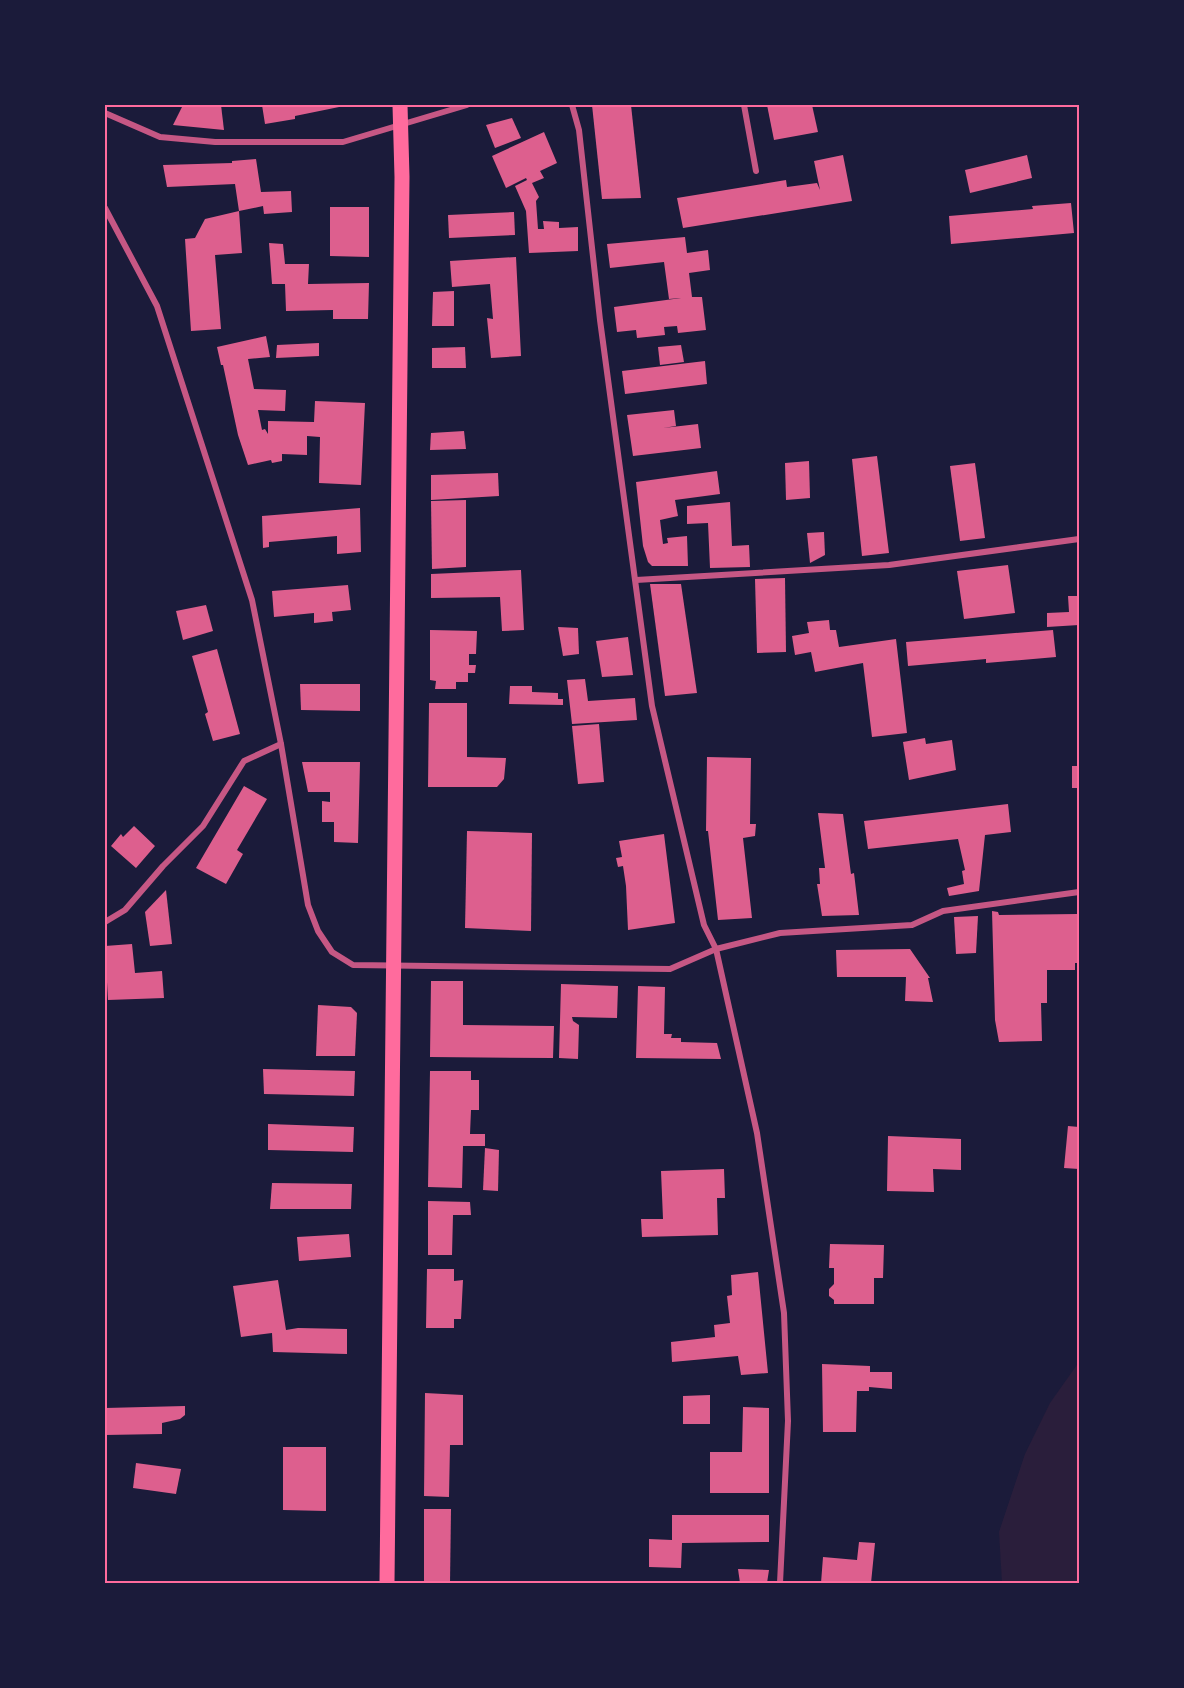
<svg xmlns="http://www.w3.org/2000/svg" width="1184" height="1688" viewBox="0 0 1184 1688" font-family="Lato,sans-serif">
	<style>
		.green { fill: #2a1e3b }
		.building { fill: #dd5f8e }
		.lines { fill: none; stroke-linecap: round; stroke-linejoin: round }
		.minor { stroke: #c65784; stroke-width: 6 }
		.primary { stroke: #ff6b9d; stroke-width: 15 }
		.neatline { fill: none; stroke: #ff6b9d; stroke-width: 2 }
	</style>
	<rect width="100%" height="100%" fill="#1b1b3a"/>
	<path class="green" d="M1079 1362V1583H1002L999 1532 1025 1454 1050 1403Z"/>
	<g class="building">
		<path d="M183 105H221L224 130 173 125Z"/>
		<path d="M262 105H344V106L295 116V119L265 124Z"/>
		<path d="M592 105H631L641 198 602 199Z"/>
		<path d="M767 105H812L818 132 774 140Z"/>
		<path d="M512 118 521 138 495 148 486 125Z"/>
		<path d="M544 132 557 163 540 171 544 178 532 183 539 197 536 201 538 229H544L543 221 559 222V228L578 227V251L529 253 526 211 515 186 527 180 526 178 506 188 492 156Z"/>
		<path d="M843 155 852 201 683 228 677 198 786 180 787 187 817 183 820 190 814 161Z"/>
		<path d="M1027 155 1032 178 970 193 965 170Z"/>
		<path d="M256 159 261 192 291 191 292 212 264 214 263 206 239 211 235 184 167 187 163 165 232 163V161Z"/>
		<path d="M1071 203 1074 233 951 244 949 216 1033 209 1032 206Z"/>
		<path d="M330 207H369V257L330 256Z"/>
		<path d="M239 211 242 253 215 255 221 329 191 331 185 239 195 238 205 219Z"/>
		<path d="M514 212 515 235 449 238 448 215Z"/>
		<path d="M685 237 687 253 708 250 710 270 689 273 692 297H702L706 330 678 333 677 326 664 327 665 335 637 338 636 330 617 332 614 307 681 298 669 299 664 262 610 268 607 244Z"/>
		<path d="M269 243 283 244 285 264H309L308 284 369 283 368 319H333V310L286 311 285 284H272Z"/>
		<path d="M516 257 521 356 491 358 487 318 493 319 490 284 452 287 450 261Z"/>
		<path d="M454 291V326H432L433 292Z"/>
		<path d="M266 336 270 357 248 359 254 389 286 390 285 411 258 410 262 430 265 429 268 434V421L314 422 315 401 365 403 361 485 319 483 320 437 307 436V455L282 454V461L272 463 271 460 248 465 238 435 223 365H221L217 347Z"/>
		<path d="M319 343V356L276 358 277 345Z"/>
		<path d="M681 345 684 362 660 365 658 347Z"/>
		<path d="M465 347 466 368H432V348Z"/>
		<path d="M705 361 707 384 625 394 622 371Z"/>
		<path d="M674 410 676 426 663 428 698 424 701 448 633 456 627 415Z"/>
		<path d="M464 431 466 449 430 450 431 433Z"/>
		<path d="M877 456 889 553 862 556 852 459Z"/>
		<path d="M809 461 810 498 786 500 785 463Z"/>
		<path d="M975 463 985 538 960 541 950 466Z"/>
		<path d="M717 471 720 494 675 500 678 516 660 520 663 544 668 543 667 538 687 536 688 566H652L648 562 643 546 636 482Z"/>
		<path d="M498 473 499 496 431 500V475Z"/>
		<path d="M466 500V567L432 569 431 501Z"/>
		<path d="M730 502 732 546 749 545 750 567 710 568 708 523 687 524V506Z"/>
		<path d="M360 508 361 552 337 554V536L269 542V547L263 548 262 516Z"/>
		<path d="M824 532 825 555 810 563 807 533Z"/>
		<path d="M1008 565 1015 613 964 619 957 571Z"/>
		<path d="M521 570 524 630 502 631 500 597 431 598V574Z"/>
		<path d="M785 578 786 652 757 653 755 579Z"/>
		<path d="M650 584H681L697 693 665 696Z"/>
		<path d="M348 585 351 610 332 612 333 621 314 623V613L274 617 272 591Z"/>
		<path d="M1068 596H1079V625L1047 627V613L1069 612Z"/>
		<path d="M206 605 213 631 183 640 176 611Z"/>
		<path d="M829 620 830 630H836L839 647 896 639 907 733 872 737 863 663 815 672 811 652 795 655 792 636 809 633 807 622Z"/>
		<path d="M558 627 578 628 579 654 563 656Z"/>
		<path d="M430 630 477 631 476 654H469V665H476L475 673H468V682H456V689H435L436 681 430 680Z"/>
		<path d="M1053 630 1056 657 986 663V659L908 666 906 642Z"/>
		<path d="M628 637 633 675 602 677 596 641Z"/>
		<path d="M217 649 240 734 213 741 205 714 208 712 192 656Z"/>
		<path d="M585 679 588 701 635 698 637 720 572 724 567 680Z"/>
		<path d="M300 684H360V711L301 710Z"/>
		<path d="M510 686H532V692L558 693V699H563V705L509 704Z"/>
		<path d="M429 703H467V757L506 758 504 779 497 787H428Z"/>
		<path d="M599 724 604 782 578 784 572 726Z"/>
		<path d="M925 738 926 744 952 740 956 770 909 780 903 742Z"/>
		<path d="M707 757 751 758 750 824H756L755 836 743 838 752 918 718 920 708 831H706Z"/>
		<path d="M302 762H360L358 843 334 842V822H322V801L330 802V792H308Z"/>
		<rect x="1072" y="766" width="7" height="22"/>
		<path d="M244 786 267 799 237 850 243 854 226 884 196 868Z"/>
		<path d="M1008 804 1011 832 985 835 979 891 949 896 947 888 964 884 962 871 965 870 958 839 868 849 864 821Z"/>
		<path d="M818 813 843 814 851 874 854 873 859 915 822 916 817 884H820L819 868H825Z"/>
		<path d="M134 826 155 846 136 868 111 846 121 834 123 837Z"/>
		<path d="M467 831 532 833 531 931 465 928Z"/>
		<path d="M664 834 675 923 628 930 626 886 623 866 618 867 616 858 622 857 619 841Z"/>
		<path d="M166 890 172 944 150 946 145 912Z"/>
		<path d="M992 911 998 912 999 915 1078 914 1079 963H1075V970H1047V1003H1041L1042 1041 999 1042 995 1020Z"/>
		<path d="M978 916 976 953 956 954 954 917Z"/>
		<path d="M132 944 135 973 162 971 164 998 108 1000 105 946Z"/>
		<path d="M910 949 930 978H928L933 1002 905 1001 906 977H837L836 950Z"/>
		<path d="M431 981H463V1025L554 1026 553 1058 430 1057Z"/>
		<path d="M561 984 618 986 617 1018 572 1017 573 1021 579 1025 578 1059 559 1058Z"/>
		<path d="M638 986 665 987 664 1034H672L671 1038H681V1042L717 1043 721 1059 636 1058Z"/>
		<path d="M318 1005 351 1007 357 1013 355 1056H316Z"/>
		<path d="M263 1069 355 1071 354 1096 264 1094Z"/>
		<path d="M430 1071H471V1080H479V1110H471L470 1134H485V1146H463L462 1188 428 1187Z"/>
		<path d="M268 1124 354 1127 353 1152 268 1150Z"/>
		<path d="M1068 1126 1079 1127V1169L1064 1168Z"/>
		<path d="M888 1136 961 1139V1170L933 1169 934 1192 887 1191Z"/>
		<path d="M485 1148 499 1150 498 1191 483 1190Z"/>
		<path d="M724 1169 725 1198H717L718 1235 642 1237 641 1219H663L661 1171Z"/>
		<path d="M272 1183 352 1184 351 1209H270Z"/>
		<path d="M428 1201 470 1202 471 1215H453L452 1255H428Z"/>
		<path d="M349 1234 351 1257 299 1261 297 1237Z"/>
		<path d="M830 1244 884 1245 883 1278H874V1304H834V1300L829 1296V1289L834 1284V1268H829Z"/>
		<path d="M427 1269H454V1281L463 1280 461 1319H454V1328H426Z"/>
		<path d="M758 1272 768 1373 741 1375 738 1356 672 1362 671 1342 715 1337 714 1325 730 1323 727 1296 732 1295 731 1275Z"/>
		<path d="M278 1280 286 1330 298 1328 347 1329V1354L273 1352 272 1333 241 1337 233 1286Z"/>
		<path d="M822 1364 870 1366V1372H892V1389L869 1387V1391H857L856 1432H823Z"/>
		<path d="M425 1393 463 1395V1445H450L449 1497 424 1496Z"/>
		<path d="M710 1395V1424H683V1396Z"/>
		<path d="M185 1406V1415L180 1419 162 1423V1434L105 1435V1408Z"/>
		<path d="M743 1407 769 1408V1493H710V1452H742Z"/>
		<path d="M283 1447H326V1511L283 1510Z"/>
		<path d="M136 1463 181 1469 176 1494 133 1488Z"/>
		<path d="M424 1509H451L450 1583H424Z"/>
		<path d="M672 1515H769V1542L682 1543 681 1568 649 1567V1539L672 1540Z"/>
		<path d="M859 1542 875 1543 871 1583H821L823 1557 857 1560Z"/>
		<path d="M738 1569 769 1570 767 1583H740Z"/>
	</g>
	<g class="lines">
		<g class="minor">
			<path d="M572 105 579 130 600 320 652 706 704 925 716 949 757 1133 784 1313 788 1421 780 1583"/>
			<path d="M744 105 756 171"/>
			<path d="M105 113 160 137 215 142H343L467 105"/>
			<path d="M105 208 157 306 252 600 281 744 308 905 318 931 332 952 353 965 670 969 716 949 780 933 912 925 943 911 1079 892"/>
			<path d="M636 580 889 565 1079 539"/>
			<path d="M105 922 125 910 163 866 203 826 244 761 281 744"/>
		</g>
		<path class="primary" d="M387 1583 402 177 400 105"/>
	</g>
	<rect width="1184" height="1688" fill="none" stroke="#1b1b3a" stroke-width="213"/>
	<rect x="106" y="106" width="972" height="1476" class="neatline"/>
</svg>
